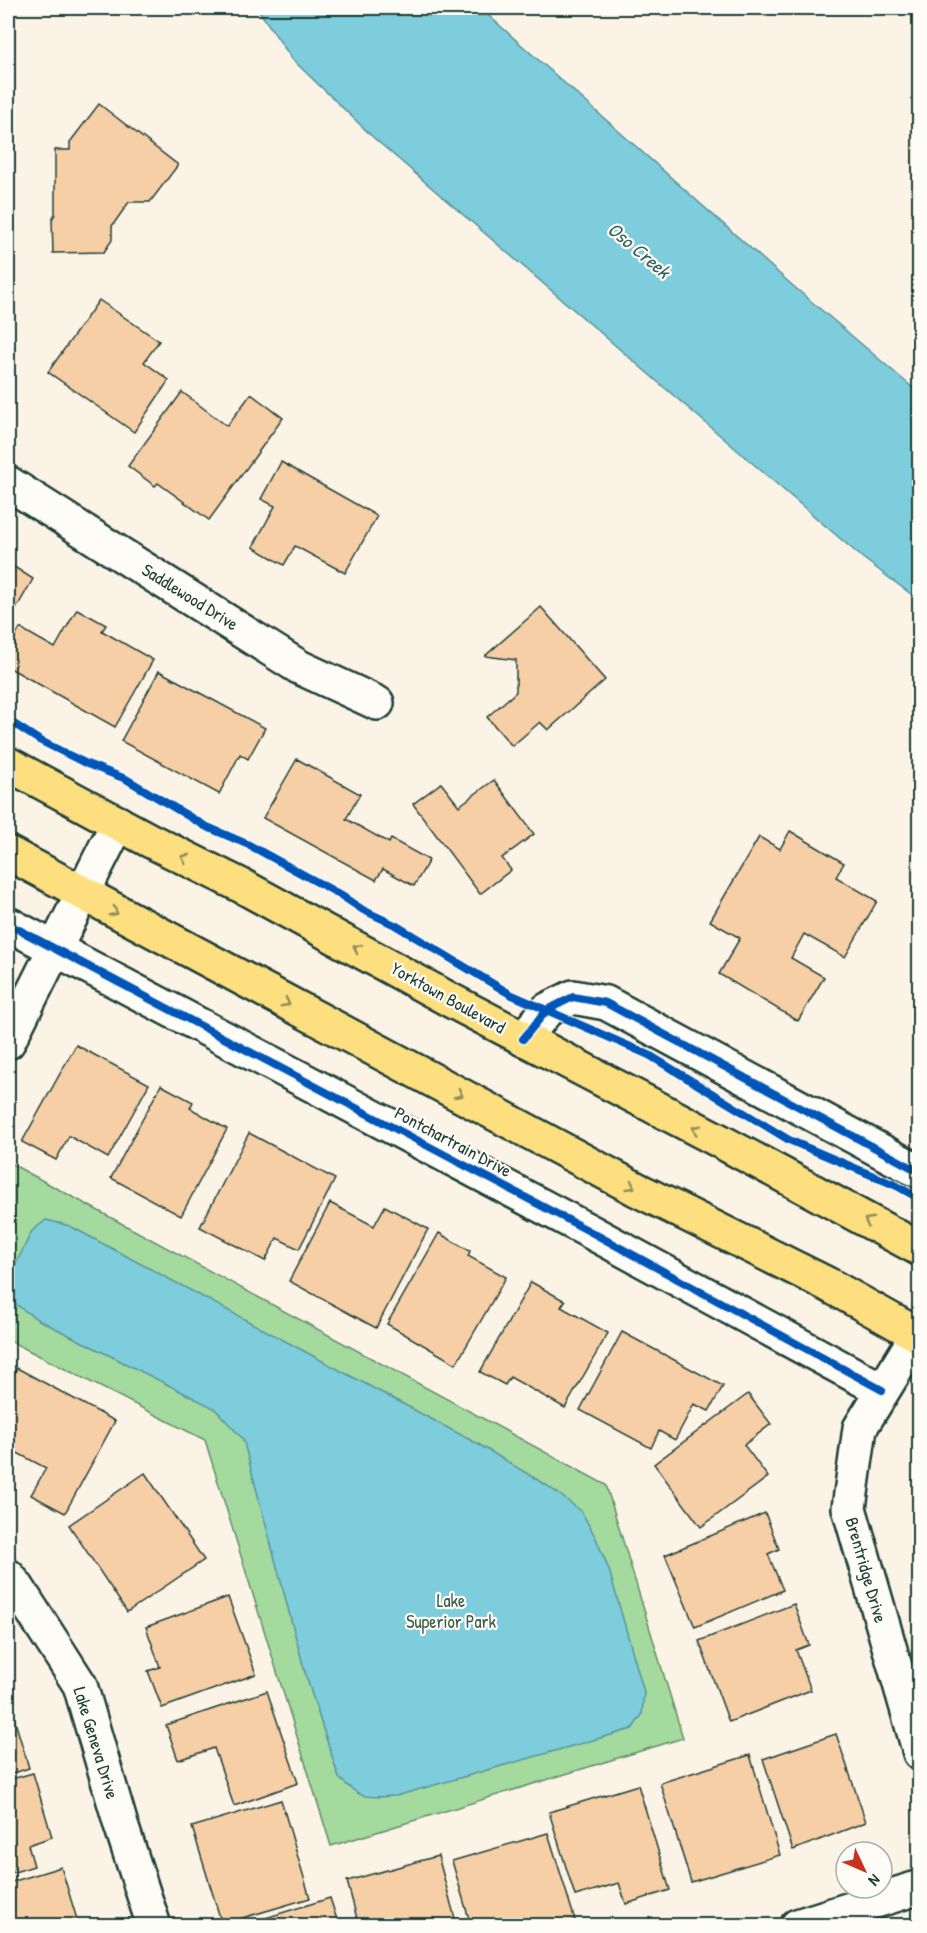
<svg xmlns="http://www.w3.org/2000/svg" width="927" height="1933" viewBox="0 0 927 1933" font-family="'Patrick Hand',sans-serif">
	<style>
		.green { fill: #a4da9e; stroke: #628c69; stroke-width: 1.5 }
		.water { fill: #7ecddc; stroke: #589399; stroke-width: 1.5 }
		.building { fill: #f7cfa6; stroke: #1f3d34; stroke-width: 1.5 }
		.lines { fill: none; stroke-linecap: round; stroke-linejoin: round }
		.minor-casing { stroke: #1f3d34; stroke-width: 38 }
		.major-casing { stroke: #1f3d34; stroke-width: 38 }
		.minor { stroke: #fdfcf7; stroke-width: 33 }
		.major { stroke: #fddf80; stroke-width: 33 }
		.cycleway-casing { stroke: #fdfcf7; stroke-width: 11 }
		.cycleway { stroke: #0057b8; stroke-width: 8 }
		.oneway { stroke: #8e8e5a }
		.labels { text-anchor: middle; stroke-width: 4.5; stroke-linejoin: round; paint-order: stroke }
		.street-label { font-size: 18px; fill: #1f3d34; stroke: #fdfcf7 }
		.park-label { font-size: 18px; fill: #3a5c49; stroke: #fdfcf7 }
		.water-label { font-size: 20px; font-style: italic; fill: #37615e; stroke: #fdfcf7 }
	</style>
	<rect width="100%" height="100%" fill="#fcf3e7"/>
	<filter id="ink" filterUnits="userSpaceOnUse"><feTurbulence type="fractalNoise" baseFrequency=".0167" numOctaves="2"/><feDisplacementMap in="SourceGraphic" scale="12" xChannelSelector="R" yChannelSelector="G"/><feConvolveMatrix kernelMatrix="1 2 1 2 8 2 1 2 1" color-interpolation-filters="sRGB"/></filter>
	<g filter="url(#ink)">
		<path class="green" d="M8 1162 606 1485 683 1738 331 1846 205 1440 8 1340Z"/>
		<g class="water">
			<path d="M257 8H480L792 285 919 393V600L864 559 375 139 292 59Z"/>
			<path d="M46 1220 70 1226 478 1444 548 1486 581 1511 596 1538 609 1570 644 1692 642 1715 632 1729 396 1796C366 1797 363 1801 339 1778L306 1676 243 1439 214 1408 37 1319 8 1299V1280L32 1231Z"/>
		</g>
		<g class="building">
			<path d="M99 104 178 165 150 202H129L112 226V240L104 252 53 253 52 219 55 214V150H70V142Z"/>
			<path d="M99 300 159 341 144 362 169 380 134 432 48 372Z"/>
			<path d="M182 392 227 426 251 394 283 418 209 520 158 483 155 486 128 466Z"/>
			<path d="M281 462 377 516 345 573 295 546 284 565 253 547 275 506 261 499Z"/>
			<path d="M8 563 33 579 8 623Z"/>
			<path d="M541 607 605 680 548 730 540 722 512 746 487 717 516 692V660L485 656Z"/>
			<path d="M77 609 106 625 102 631 153 660 115 727 8 667V651L20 628 55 648Z"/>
			<path d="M159 671 265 728 248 759 240 754 219 794 121 741Z"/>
			<path d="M297 759 360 794 346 819 389 843 391 839 429 860 414 886 383 869 376 880 263 818Z"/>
			<path d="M494 780 534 834 502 858 511 870 480 894 413 804 441 783 459 806Z"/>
			<path d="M790 831 844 863 836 877 877 901 845 957 804 934 791 958 824 977 798 1021 719 974 740 938 710 921 759 837 780 849Z"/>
			<path d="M76 1045 149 1084 108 1158 69 1136 56 1160 22 1142Z"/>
			<path d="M161 1085 193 1102 190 1108 227 1129 181 1216 111 1178Z"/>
			<path d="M249 1133 335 1179 299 1249 277 1238 265 1261 200 1227Z"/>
			<path d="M330 1203 374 1226 385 1206 428 1229 376 1328 289 1281Z"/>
			<path d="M439 1233 470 1251 468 1256 506 1277 456 1364 387 1324Z"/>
			<path d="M531 1282 565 1301 561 1307 608 1333 565 1408 510 1377 505 1385 480 1372Z"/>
			<path d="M622 1332 723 1386 709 1411 694 1404 675 1440 659 1431 651 1448 580 1410Z"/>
			<path d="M17 1368 115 1421 65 1513 31 1495 46 1468 8 1448V1386Z"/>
			<path d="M748 1394 771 1424 744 1445 768 1477 701 1527 654 1464Z"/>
			<path d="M145 1473 204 1560 127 1612 69 1525Z"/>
			<path d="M765 1513 779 1549 768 1554 783 1590 695 1627 665 1555Z"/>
			<path d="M228 1597 256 1674 162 1708 148 1671 160 1667 146 1627Z"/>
			<path d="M794 1604 809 1645 796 1650 811 1690 729 1722 699 1641Z"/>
			<path d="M267 1691 298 1783 234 1806 214 1748 178 1760 166 1725Z"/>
			<path d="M8 1698 29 1768 8 1775Z"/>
			<path d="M836 1734 866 1822 793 1850 763 1759Z"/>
			<path d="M750 1755 780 1855 691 1882 660 1783Z"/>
			<path d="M33 1773 52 1837 28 1845 34 1866 8 1874V1780Z"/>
			<path d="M638 1785 670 1890 626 1904 619 1883 575 1896 549 1812Z"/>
			<path d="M281 1800 310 1898 222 1924 192 1827Z"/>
			<path d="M548 1833 575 1920 556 1926H471L452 1861Z"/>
			<path d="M438 1856 457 1926H359L347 1881Z"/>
			<path d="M61 1867 79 1926H8V1883Z"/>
			<path d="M330 1898 339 1926H247L246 1924Z"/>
		</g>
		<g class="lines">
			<g class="minor-casing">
				<g id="minor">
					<path d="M8 483 299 667 377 703"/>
					<path d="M8 924 591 1232 882 1390"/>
					<path d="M523 1039 547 1010 573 997 606 1003 920 1172"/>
					<path d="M8 1042 118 823"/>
					<path d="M920 1327 917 1335 860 1428 849 1508 920 1753"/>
					<path d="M8 1576 17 1587 80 1685 121 1825 154 1926"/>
					<path d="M797 1926 920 1887"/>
				</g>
			</g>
			<g class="major-casing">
				<g id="major">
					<path d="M8 764 149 840 242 886 452 1001 720 1141 920 1249"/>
					<path d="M8 853 638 1190 827 1284 920 1336"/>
				</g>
			</g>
			<use href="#minor" class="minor"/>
			<use href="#major" class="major"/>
			<g class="cycleway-casing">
				<g id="cycleway">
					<path d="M8 720 39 740 87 764 126 779 205 826 249 845 339 894 363 910 395 925 510 994 649 1055 789 1140 897 1186 920 1199"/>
					<path d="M8 924 591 1232 882 1390"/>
					<path d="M523 1039 547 1010 573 997 606 1003 920 1172"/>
				</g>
			</g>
			<use href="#cycleway" class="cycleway"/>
		</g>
		<defs><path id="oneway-chevron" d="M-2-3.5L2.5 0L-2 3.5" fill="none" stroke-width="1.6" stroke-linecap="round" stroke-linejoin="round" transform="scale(1.5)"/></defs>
		<g class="oneway">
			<use href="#oneway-chevron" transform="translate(185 858) rotate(-153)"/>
			<use href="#oneway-chevron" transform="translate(114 912) rotate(28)"/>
			<use href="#oneway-chevron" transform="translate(357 948) rotate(-151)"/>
			<use href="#oneway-chevron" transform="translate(286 1003) rotate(28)"/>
			<use href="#oneway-chevron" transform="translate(459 1094) rotate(28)"/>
			<use href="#oneway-chevron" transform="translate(696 1129) rotate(-153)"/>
			<use href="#oneway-chevron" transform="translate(631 1186) rotate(28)"/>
			<use href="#oneway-chevron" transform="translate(868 1221) rotate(-152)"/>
		</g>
	</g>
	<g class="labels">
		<g class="street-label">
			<text transform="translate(190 597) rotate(32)" y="6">Saddlewood Drive</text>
			<text transform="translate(448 998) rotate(29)" y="6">Yorktown Boulevard</text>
			<text transform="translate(453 1142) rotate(28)" y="6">Pontchartrain Drive</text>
			<text transform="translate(866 1570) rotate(74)" y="6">Brentridge Drive</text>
			<text transform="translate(96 1743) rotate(73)" y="6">Lake Geneva Drive</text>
		</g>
		<g class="park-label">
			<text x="451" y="1607">Lake<tspan x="451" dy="21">Superior Park</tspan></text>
		</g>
		<g class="water-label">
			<text transform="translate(639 250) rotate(40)" y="7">Oso Creek</text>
		</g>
	</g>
	<rect width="927" height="1933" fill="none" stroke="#fdfcf7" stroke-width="30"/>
	<rect x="15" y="15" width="897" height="1903" fill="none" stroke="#1f3d34" stroke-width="2" filter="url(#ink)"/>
	<g transform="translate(864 1870) rotate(134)"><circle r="28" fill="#fdfcf7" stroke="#a4b0a9" stroke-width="1.5"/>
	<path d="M0-4.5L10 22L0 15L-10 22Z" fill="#c8321e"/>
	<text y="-9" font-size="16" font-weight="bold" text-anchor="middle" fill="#1f3d34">N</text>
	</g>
</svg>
